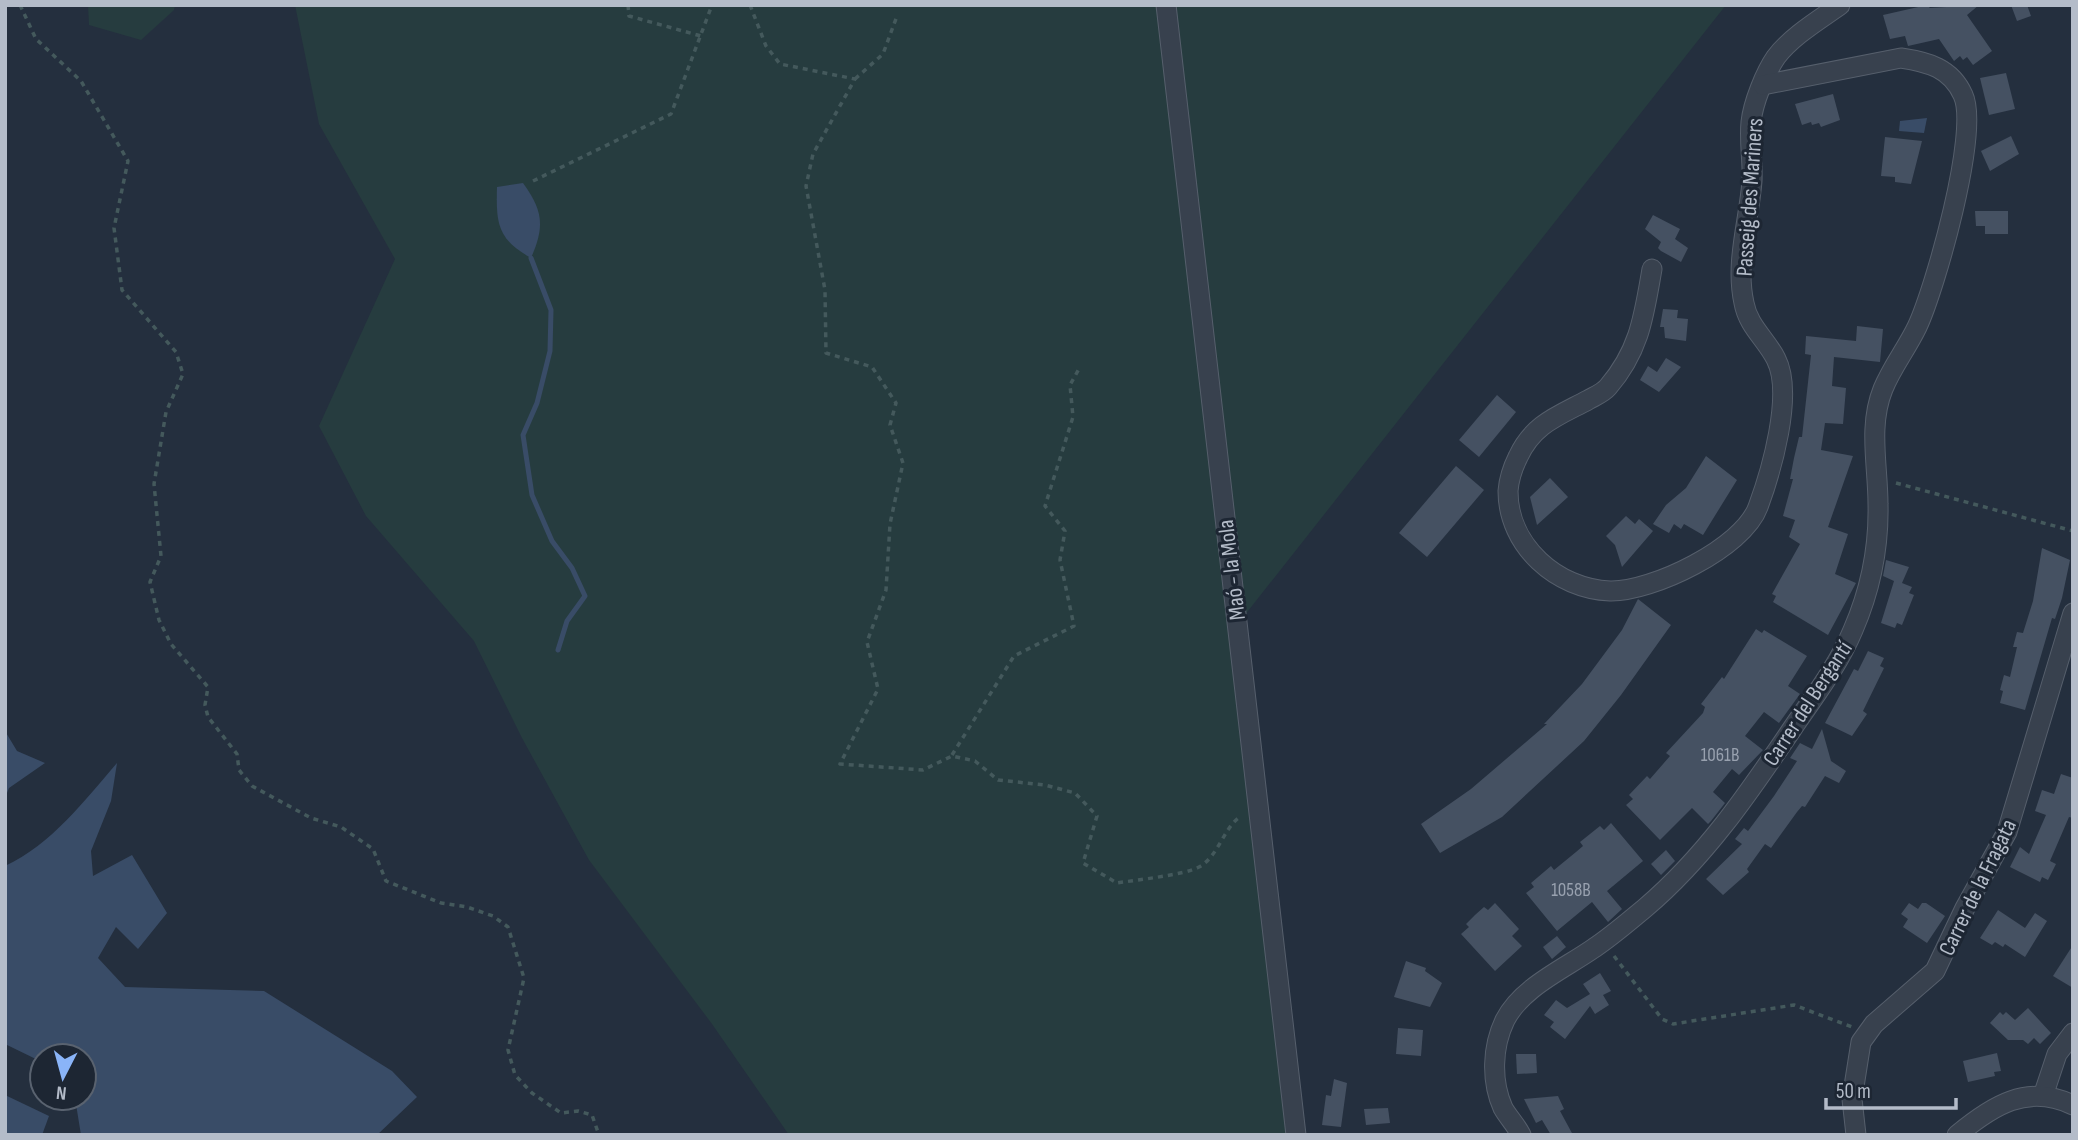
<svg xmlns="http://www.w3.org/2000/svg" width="2078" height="1140" viewBox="0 0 2078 1140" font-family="'Sofia Sans Condensed',sans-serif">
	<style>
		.green { fill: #263c3f }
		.water { fill: #394c67 }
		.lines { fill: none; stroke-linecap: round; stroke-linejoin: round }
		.stream { stroke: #394c67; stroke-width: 5 }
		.building { fill: #455162 }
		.minor-casing { stroke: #565f6c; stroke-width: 21 }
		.path { stroke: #44595c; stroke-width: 3.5; stroke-dasharray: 5 5; stroke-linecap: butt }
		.minor { stroke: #38414e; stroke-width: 19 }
		.labels { text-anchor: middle; stroke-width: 6; stroke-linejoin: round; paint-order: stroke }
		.number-label { font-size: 19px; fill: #98a1af }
		.street-label { font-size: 23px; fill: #b4bcc9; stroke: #1d2633 }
	</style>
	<rect width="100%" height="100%" fill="#242f3e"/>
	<g class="green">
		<path d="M88 5H175L174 10 141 40 89 25Z"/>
		<path d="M295 5H1726L1237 625 1296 1135H789L712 1024 589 860 522 738 474 641 366 516 319 426 395 259 319 124Z"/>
	</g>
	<g class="water">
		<path d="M1927 118 1924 133 1899 131 1900 121Z"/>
		<path d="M523 183C543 211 545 226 531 258 497 239 496 223 497 187Z"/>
		<path d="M5 731 17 751 45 763 9 788 5 798Z"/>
		<path d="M117 763 111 801 91 851 93 876 132 855 167 913 138 949 116 927 98 958 125 987 264 991 392 1071 417 1097 377 1135H81L75 1098H84V1056H42V1062L5 1044V866C51 845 85 800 117 763Z"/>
		<path d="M5 1095 49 1116 42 1135 5 1134Z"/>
	</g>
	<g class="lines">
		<path class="stream" d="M531 258 551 310 550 351 537 403 523 435 532 495 552 541 572 568 585 596 567 621 558 650"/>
	</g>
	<g class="building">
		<path d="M1927 5 1930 8 1979 5 1967 15 1992 51 1973 65 1967 57 1963 60 1960 56 1954 61 1939 39 1908 46 1905 36 1890 39 1883 15Z"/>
		<path d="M2011 5H2027L2031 16 2017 21Z"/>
		<path d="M2006 73 2015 109 1989 115 1980 78Z"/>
		<path d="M1833 94 1840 120 1821 127 1819 123 1812 125 1811 122 1802 125 1795 104Z"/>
		<path d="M2011 136 2019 154 1990 171 1981 151Z"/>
		<path d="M1885 137 1922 141 1911 184 1895 182V177L1881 176Z"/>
		<path d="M1975 211H2008V234H1985V226H1976Z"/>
		<path d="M1653 215 1680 229 1675 239 1688 248 1681 262 1661 251 1658 248 1661 242 1645 229Z"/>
		<path d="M1663 309 1678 310 1677 318 1688 319 1686 341 1665 338 1664 327H1660Z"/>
		<path d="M1857 326 1883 329 1880 362 1834 357 1832 386 1846 388 1843 424 1825 423 1821 450 1853 456 1828 527 1848 534 1835 574 1856 583 1828 635 1773 602 1776 596 1772 594 1800 544 1789 537 1795 520 1783 516 1793 479H1790L1794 458 1799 437H1802L1811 355 1805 354 1806 336 1856 341Z"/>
		<path d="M1666 358 1681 367 1659 392 1640 380 1648 366 1657 372Z"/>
		<path d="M1497 395 1516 412 1479 457 1459 440Z"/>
		<path d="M1706 456 1737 480 1703 535 1684 524 1681 529 1674 524 1669 533 1653 524 1666 505 1686 488Z"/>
		<path d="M1456 466 1484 490 1427 557 1399 533Z"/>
		<path d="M1550 478 1568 497 1537 525 1530 497Z"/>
		<path d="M1626 516 1635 524 1639 519 1653 531 1622 567 1615 545 1606 536Z"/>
		<path d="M2042 548 2070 560 2062 598 2055 619 2052 618 2025 710 2000 703 2003 691 2000 690 2004 675 2010 677 2017 647H2013L2017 632 2023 633 2033 601Z"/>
		<path d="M1886 560 1909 567 1902 583 1912 587 1909 593 1914 595 1902 625 1897 623 1895 628 1881 623 1894 581 1883 576Z"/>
		<path d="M1638 599 1671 625 1621 695 1584 741 1502 817 1440 853 1421 824 1471 789 1547 724H1544L1582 684 1622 630Z"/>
		<path d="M1756 629 1762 633 1764 630 1807 656 1788 686 1800 694 1779 723 1764 712 1745 736 1763 750 1739 775 1732 769 1713 792 1725 803 1711 821 1708 824 1692 808 1660 840 1626 805 1633 799 1629 795 1647 776 1650 779 1670 756 1666 753 1703 713 1705 707 1701 704 1722 677 1724 679Z"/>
		<path d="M1868 651 1884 658 1880 666 1884 668 1863 711 1867 714 1852 736 1825 723 1854 669 1858 671Z"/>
		<path d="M1822 729 1831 761 1846 771 1839 783 1825 776 1805 807 1802 806 1797 812 1771 848 1765 844 1747 869 1749 872 1723 895 1706 879 1742 844 1735 839 1744 828 1748 831 1774 796 1797 761 1790 758 1800 743 1812 749Z"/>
		<path d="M2061 774 2073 778V818L2069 817 2050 861 2056 864 2048 880 2042 877 2040 882 2010 867 2020 847 2029 854 2046 815 2035 811 2042 790 2054 794Z"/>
		<path d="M1611 823 1643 861 1607 891 1622 909 1608 922 1592 902 1557 931 1526 893 1534 887 1531 883 1551 866 1554 870 1576 852 1583 846 1580 842 1600 826 1604 830Z"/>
		<path d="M1666 850 1675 861 1661 875 1651 864Z"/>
		<path d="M1495 903 1519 929 1512 936 1522 946 1495 971 1461 934 1469 927 1466 924 1475 915 1484 907 1488 910Z"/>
		<path d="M1909 903 1918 909 1922 903H1926L1945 916 1927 943 1903 927 1908 919 1901 914Z"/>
		<path d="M1998 910 2025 928 2035 913 2047 921 2025 957 2005 944 2003 947 1995 942 1992 945 1980 938Z"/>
		<path d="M1557 936 1566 947 1552 959 1543 947Z"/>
		<path d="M2073 945V988L2053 976Z"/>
		<path d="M1406 961 1426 968 1425 971 1442 983 1430 1007 1394 997Z"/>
		<path d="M1600 973 1611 991 1603 995 1609 1005 1595 1014 1590 1006 1565 1039 1550 1027 1554 1022 1544 1015 1556 1000 1567 1008 1590 994 1583 984Z"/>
		<path d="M2028 1008 2051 1033 2040 1044 2034 1038 2028 1044 2023 1040H2008L1990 1023 2000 1012 2003 1015 2006 1012 2015 1020Z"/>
		<path d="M1398 1028 1423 1030 1421 1056 1396 1054Z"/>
		<path d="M1997 1053 2001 1071 1994 1072 1995 1076 1968 1082 1963 1061Z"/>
		<path d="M1516 1054H1536L1537 1073 1517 1074Z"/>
		<path d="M1334 1079 1347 1083 1341 1127 1322 1125 1326 1095 1331 1096Z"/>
		<path d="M1558 1096 1564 1109 1560 1111 1573 1135H1551L1542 1120 1536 1123 1524 1099Z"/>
		<path d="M1388 1108 1390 1123 1366 1125 1364 1109Z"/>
	</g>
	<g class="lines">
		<g class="minor-casing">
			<g id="minor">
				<path d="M1166 5 1296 1135"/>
				<path d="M1652 269C1644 315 1640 350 1608 387 1603 393 1595 396 1588 400 1558 416 1533 424 1518 457 1513 467 1509 479 1508 491 1508 546 1557 589 1610 591 1652 592 1743 548 1758 507 1771 472 1794 394 1776 359 1766 339 1748 326 1744 303 1735 262 1749 222 1752 181 1753 162 1749 142 1751 122 1753 103 1765 73 1776 57 1792 36 1819 20 1840 5"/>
				<path d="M2043 1096 2057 1054 2073 1033"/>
				<path d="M1521 1135C1516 1125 1508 1117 1503 1108 1491 1081 1492 1047 1505 1020 1522 987 1564 969 1594 948 1612 936 1628 922 1645 908 1705 857 1748 794 1792 729 1813 698 1838 666 1853 630 1870 591 1879 547 1878 504 1878 466 1868 426 1883 389 1892 367 1907 348 1917 327 1935 289 1980 131 1963 95 1951 68 1928 62 1901 58L1763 85"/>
				<path d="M1856 1135 1852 1099 1861 1042 1874 1024 1935 971 1965 908 2007 832 2073 613"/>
				<path d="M1957 1135C1992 1106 2027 1083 2073 1105"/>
			</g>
		</g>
		<g class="path">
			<path d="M20 5 36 39 81 81 128 161 114 228 122 290 176 352 183 374 166 412 154 484 161 556 150 582 159 620 171 644 208 687 205 705 208 717 237 754 239 770 252 786 311 818 341 827 373 849 386 881 441 903 467 907 493 916 508 927 524 978 508 1050 515 1075 532 1093 561 1113 578 1111 592 1115 599 1135"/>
			<path d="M628 5 629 16 701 36"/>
			<path d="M750 5 766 46 780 64 855 79 813 154 806 186 825 290 826 353 872 367 896 403 890 425 903 463 890 524 886 590 867 642 878 689 840 764 923 770 952 756 975 761 998 780 1045 785 1075 793 1097 816 1083 863 1117 883C1135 880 1185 875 1199 867 1219 856 1223 828 1241 816"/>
			<path d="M855 79 883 54 897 16"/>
			<path d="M533 181 671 114 712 5"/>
			<path d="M1896 483 2073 531"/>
			<path d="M952 755 1014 656 1074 626 1060 560 1065 531 1045 506 1073 417 1070 385 1080 367"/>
			<path d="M1614 956 1662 1019 1673 1024 1794 1005 1852 1027"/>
		</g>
		<use href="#minor" class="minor"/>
	</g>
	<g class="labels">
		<g class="number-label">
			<text x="1720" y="761">1061B</text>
			<text x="1571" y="896">1058B</text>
		</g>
		<g class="street-label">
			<text transform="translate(1749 197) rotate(-86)" y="8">Passeig des Mariners</text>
			<text transform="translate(1231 570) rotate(-97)" y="8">Maó - la Mola</text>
			<text transform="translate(1807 703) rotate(-57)" y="8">Carrer del Bergantí</text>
			<text transform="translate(1977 887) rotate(-64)" y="8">Carrer de la Fragata</text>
		</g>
	</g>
	<rect width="2078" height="1140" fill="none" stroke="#b4bcc9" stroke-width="14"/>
	<g transform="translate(63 1077) rotate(186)"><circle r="33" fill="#1d2633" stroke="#59626f" stroke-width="2"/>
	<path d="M0-5L12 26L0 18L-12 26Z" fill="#8ab4f8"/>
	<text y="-10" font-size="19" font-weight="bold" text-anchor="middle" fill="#b4bcc9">N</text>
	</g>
	<path d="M1826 1098v10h130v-10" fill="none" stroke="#b4bcc9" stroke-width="3.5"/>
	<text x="1836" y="1098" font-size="21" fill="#b4bcc9" stroke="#1d2633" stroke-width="5" paint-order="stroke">50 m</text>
</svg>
